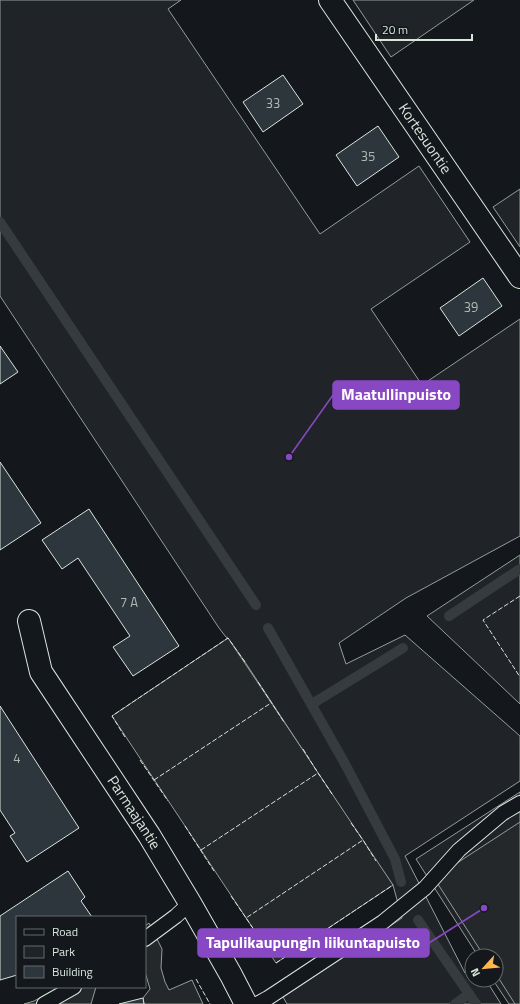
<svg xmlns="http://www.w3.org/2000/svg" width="520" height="1004" viewBox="0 0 520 1004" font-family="'Titillium Web',sans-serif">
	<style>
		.green { fill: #202428; stroke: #939e99 }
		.parking { fill: #24282b; stroke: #939e99 }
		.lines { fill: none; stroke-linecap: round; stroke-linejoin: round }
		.stream { stroke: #363b3e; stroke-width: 10 }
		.building { fill: #2c363c; stroke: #d8e6dc }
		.lane-casing { stroke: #d8e6dc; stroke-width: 16 }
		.street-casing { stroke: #d8e6dc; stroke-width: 24 }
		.lane { stroke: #14181c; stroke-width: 14 }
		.street { stroke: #14181c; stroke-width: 22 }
		.fence { stroke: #d8e6dc; stroke-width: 1; stroke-dasharray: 5 2; stroke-linecap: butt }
		.labels { text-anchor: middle; stroke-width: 3; stroke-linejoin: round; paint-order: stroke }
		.number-label { font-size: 13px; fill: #adbab4 }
		.street-label { font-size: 15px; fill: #d8e6dc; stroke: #14181c }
		.leader { fill: none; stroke: #8948c3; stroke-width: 1.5 }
		.callout-dot { fill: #8948c3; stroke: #14181c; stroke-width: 1.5 }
		.callout { fill: #8948c3; stroke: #8948c3; stroke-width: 1.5 }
		.callout-label { font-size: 16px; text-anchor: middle; font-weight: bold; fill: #fff }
	</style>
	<rect width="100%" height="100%" fill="#14181c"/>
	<g class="green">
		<path d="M0 0H181L168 9 320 234 419 166 470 242 371 309 422 385 520 319V536L406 598 339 643 346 664 405 635 520 736V781L405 856 465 973 472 969V980H486L501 1004H287L283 997 402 918 393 885 376 861 245 662 228 638 226 637 219 628 0 296Z"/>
		<path d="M353 0H474L391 57Z"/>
		<path d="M520 189V247L493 207Z"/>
		<path d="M520 555V704L427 616Z"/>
		<path d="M520 792V1004H509L493 980H496V956H478L416 859Z"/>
	</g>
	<g class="parking">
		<path d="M228 638 393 885 276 963 112 716Z"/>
		<path d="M520 822V1004H515L496 974V956H484L434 878Z"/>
		<path d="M149 923 162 949 161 968 165 982 169 990 192 980 203 1004H144L143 998 150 989 145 972V926Z"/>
		<path d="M60 987H96L91 1004H24L34 1001Z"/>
	</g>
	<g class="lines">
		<g class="stream">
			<path d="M0 222 256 605"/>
			<path d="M449 616 520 569"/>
			<path d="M268 628 344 762 395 859 401 882"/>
			<path d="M312 704 403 648"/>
			<path d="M418 920 476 1004"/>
			<path d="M455 1004 469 994"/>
		</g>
	</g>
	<g class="building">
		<path d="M283 75 303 104 263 132 243 102Z"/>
		<path d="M378 126 399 157 357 186 336 155Z"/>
		<path d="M483 278 502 306 459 336 440 308Z"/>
		<path d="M0 346 18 372 0 384Z"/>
		<path d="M0 462 41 523 0 550Z"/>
		<path d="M89 509 179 646 133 676 113 647 130 636 78 558 62 569 42 540Z"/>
		<path d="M0 706 79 828 27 862 10 836 15 833 0 810Z"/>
		<path d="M68 871 85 897 81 901 92 917H17V975L0 980V916Z"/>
		<path d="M143 998 144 1004H119Z"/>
	</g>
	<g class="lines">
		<g class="lane-casing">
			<g id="lane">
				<path d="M145 939 176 916 190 903"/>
				<path d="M44 1004 74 987"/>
				<path d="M257 1004 268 998 383 922 425 888 459 850 503 813 520 803"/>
			</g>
		</g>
		<g class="street-casing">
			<g id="street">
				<path id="s1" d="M330 0 520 277"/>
				<path id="s2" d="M29 621 41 672 149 835 190 903 231 975 246 1004"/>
			</g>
		</g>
		<use href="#lane" class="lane"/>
		<use href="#street" class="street"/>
		<g class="fence">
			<path d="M520 596 483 620 520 677"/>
			<path d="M258 682 284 722"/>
			<path d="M125 737 112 716 228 638 245 662"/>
			<path d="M303 749 318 773"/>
			<path d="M140 760 168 801"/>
			<path d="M154 780 271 703"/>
			<path d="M351 823 363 840"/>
			<path d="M185 826 214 871"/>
			<path d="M201 850 318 773 332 794"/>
			<path d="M231 896 246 918"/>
			<path d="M261 940 246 918 363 840 376 861"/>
			<path d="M276 963 393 885"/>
			<path d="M196 979 210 1004"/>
		</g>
	</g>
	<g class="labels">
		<g class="number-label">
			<text x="273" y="108">33</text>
			<text x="368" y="161">35</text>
			<text x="471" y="312">39</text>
			<text x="129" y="607">7 A</text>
			<text x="17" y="763">4</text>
		</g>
		<g class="street-label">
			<text dy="5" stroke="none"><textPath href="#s1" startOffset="168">Kortesuontie</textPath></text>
			<text dy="5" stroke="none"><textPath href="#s2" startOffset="221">Parmaajantie</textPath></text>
		</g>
	</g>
	<path class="leader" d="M289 457L333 395M484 908L429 943"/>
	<g class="callout-dot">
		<circle cx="289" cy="457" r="4"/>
		<circle cx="484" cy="908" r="4"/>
	</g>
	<g class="callout">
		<rect x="333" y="381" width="126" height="28" rx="4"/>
		<rect x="198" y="929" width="231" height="28" rx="4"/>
	</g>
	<g class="callout-label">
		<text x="396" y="400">Maatullinpuisto</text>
		<text x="313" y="948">Tapulikaupungin liikuntapuisto</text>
	</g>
	<rect x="16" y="916" width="130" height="72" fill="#14181c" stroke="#626a69"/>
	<rect x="24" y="929" width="20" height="6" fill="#14181c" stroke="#626a69"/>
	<text x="52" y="936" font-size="12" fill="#d8e6dc">Road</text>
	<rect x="24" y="946" width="20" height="12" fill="#202428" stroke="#626a69"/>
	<text x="52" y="956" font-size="12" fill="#d8e6dc">Park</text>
	<rect x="24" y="966" width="20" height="12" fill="#2c363c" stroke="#626a69"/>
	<text x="52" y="976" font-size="12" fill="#d8e6dc">Building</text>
	<g transform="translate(484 968) rotate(243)"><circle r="19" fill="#14181c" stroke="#626a69"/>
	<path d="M0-3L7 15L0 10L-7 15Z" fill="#ffb74d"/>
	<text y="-6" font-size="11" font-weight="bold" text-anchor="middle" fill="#d8e6dc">N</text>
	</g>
	<path d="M376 34v6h96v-6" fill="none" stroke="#d8e6dc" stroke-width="2"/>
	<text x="382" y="34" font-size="12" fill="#d8e6dc" stroke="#14181c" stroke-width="3" paint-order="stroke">20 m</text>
</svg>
